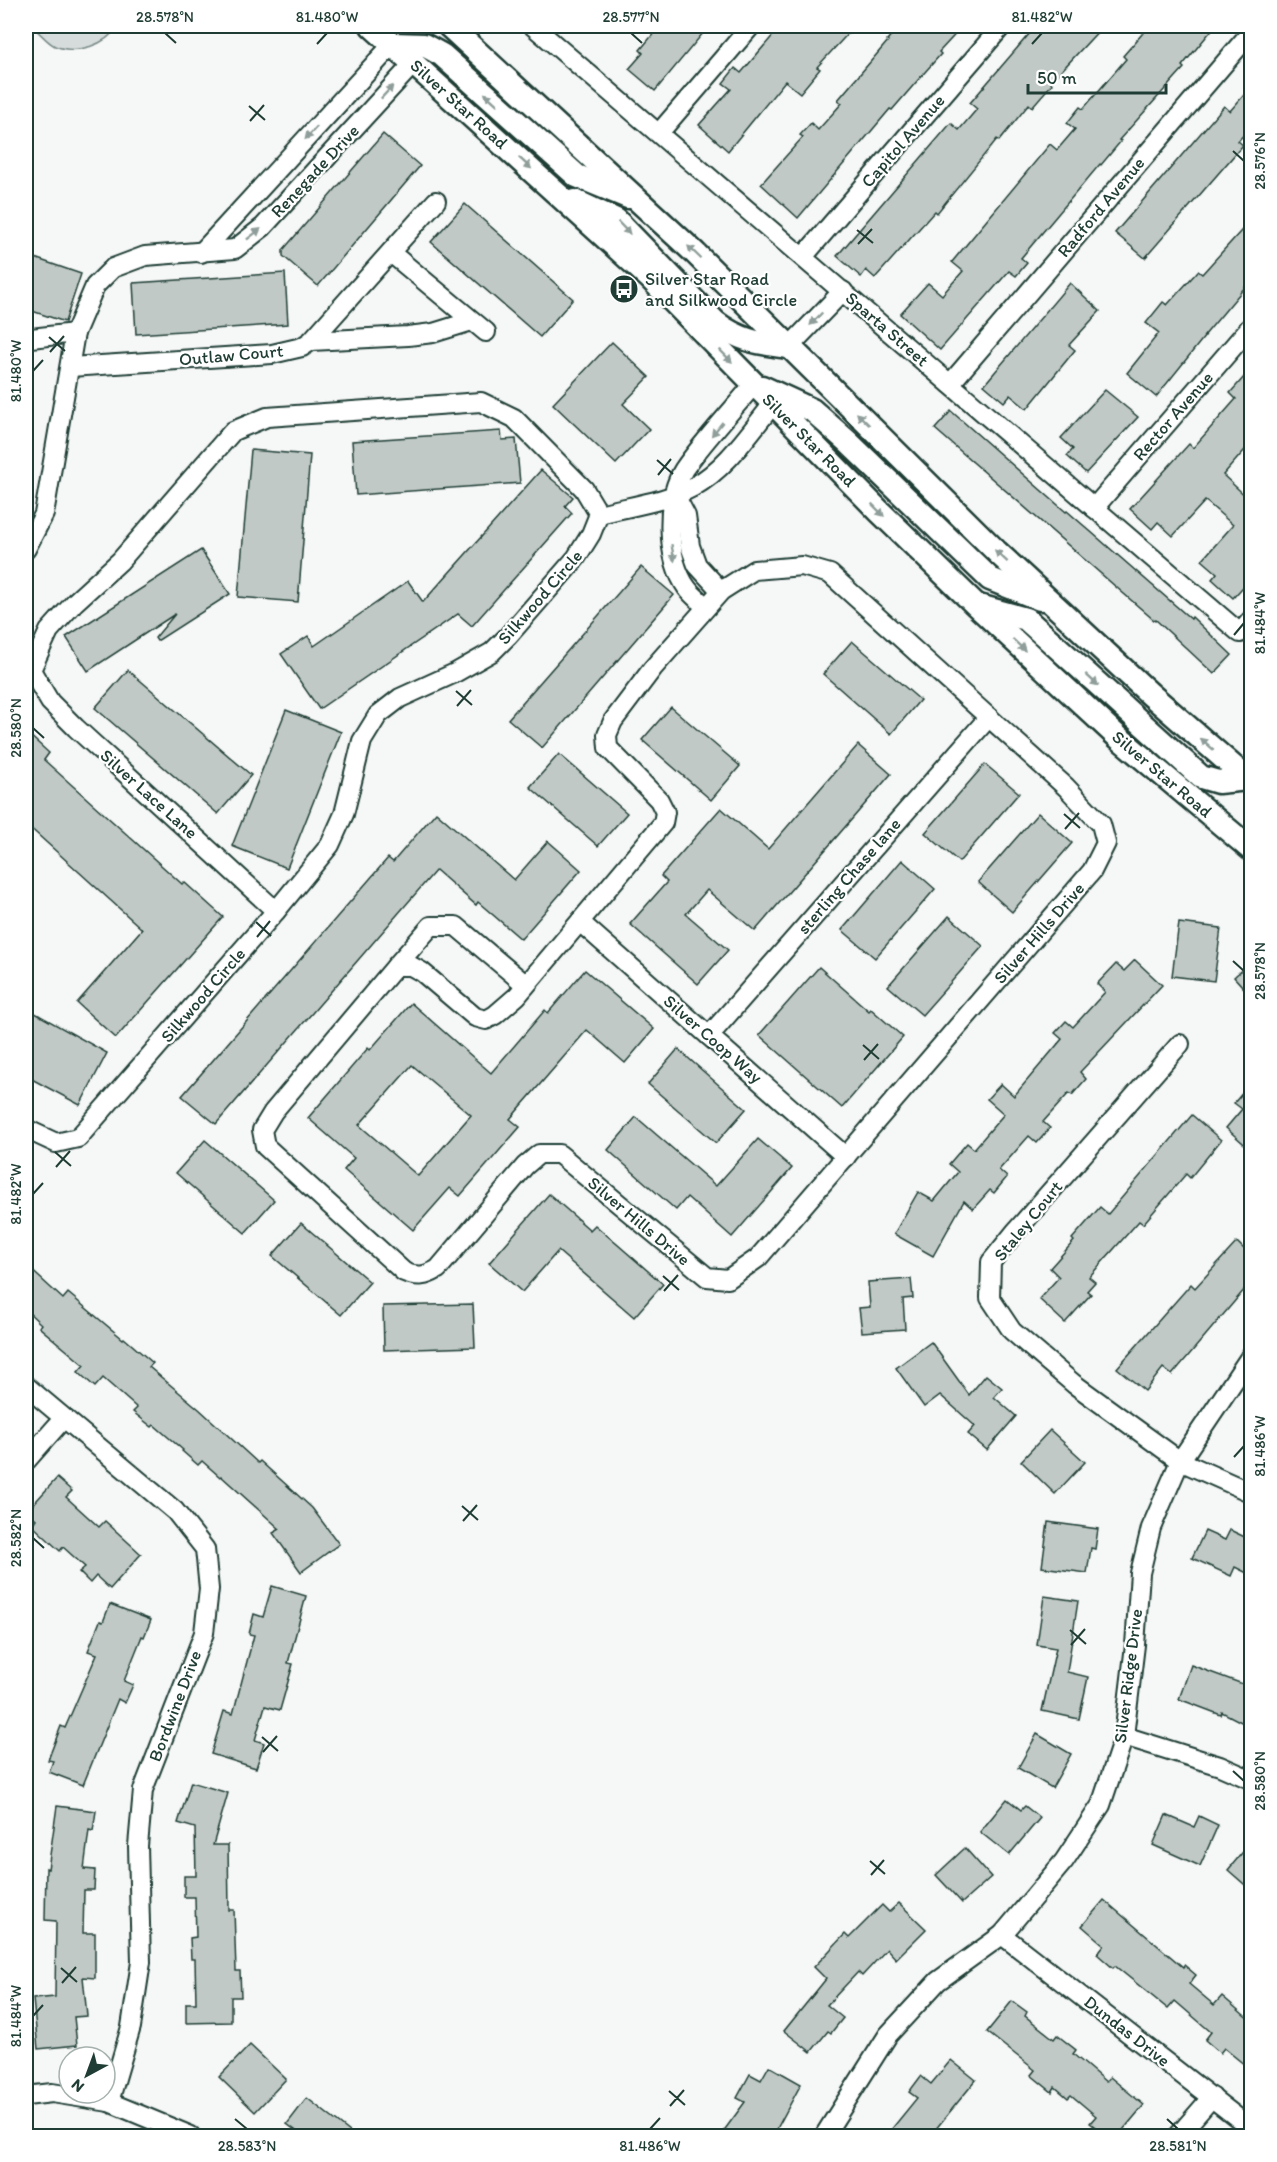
<svg xmlns="http://www.w3.org/2000/svg" width="1277" height="2162" viewBox="0 0 1277 2162" font-family="Itim,sans-serif">
	<style>
		.green { fill: #d6dcdb; stroke: #7a8c88; stroke-width: 1.5 }
		.building { fill: #c0c9c6; stroke: #1f3d34; stroke-width: 1.5; fill-rule: evenodd }
		.lines { fill: none; stroke-linecap: round; stroke-linejoin: round }
		.minor-casing { stroke: #1f3d34; stroke-width: 22 }
		.major-casing { stroke: #1f3d34; stroke-width: 27 }
		.minor { stroke: #fff; stroke-width: 18 }
		.major { stroke: #fff; stroke-width: 22 }
		.oneway { fill: #8f9e9a }
		.ticks { fill: none; stroke: #1f3d34; stroke-width: 2 }
		.labels { text-anchor: middle; stroke-width: 4.5; stroke-linejoin: round; paint-order: stroke }
		.street-label { font-size: 18px; fill: #1f3d34; stroke: #fff }
		.poi-label { font-size: 18px; fill: #1f3d34; stroke: #fff; text-anchor: start }
		.neatline { fill: none; stroke: #1f3d34; stroke-width: 2 }
		.ticks-label { font-size: 15px; text-anchor: middle; fill: #1f3d34 }
	</style>
	<rect width="100%" height="100%" fill="#f6f7f7"/>
	<filter id="ink" filterUnits="userSpaceOnUse"><feTurbulence type="fractalNoise" baseFrequency=".0167" numOctaves="2"/><feDisplacementMap in="SourceGraphic" scale="12" xChannelSelector="R" yChannelSelector="G"/><feConvolveMatrix kernelMatrix="1 2 1 2 8 2 1 2 1" color-interpolation-filters="sRGB"/></filter>
	<g filter="url(#ink)">
		<path class="green" d="M30 26H118C106 45 77 55 55 46 45 41 39 30 30 26Z"/>
		<g class="building">
			<path d="M660 26H696L704 32 655 91 629 69 643 53 640 50Z"/>
			<path d="M781 26H855L817 67 820 69 800 93 785 81 728 151 699 125 731 89 723 83 735 68 741 73Z"/>
			<path d="M899 26H963L939 52 941 54 925 72 892 110 890 109 798 218 761 184 803 137 800 135 811 123 818 130 842 103 838 100 888 41 887 40Z"/>
			<path d="M1036 26H1103L1051 82 1052 84 1032 107 1029 104 999 141 997 139 937 213 935 211 875 278 866 270 861 277 837 256 951 123 959 130 977 109 970 103Z"/>
			<path d="M1149 26H1215L1182 66 1184 68 1119 140 1121 141 1101 165 1100 164 1021 258 1027 263 1016 276 1009 271 940 350 900 314 928 283 942 295 963 271 952 262 1050 144 1057 150 1075 129 1067 123 1080 107 1083 109 1126 59 1123 56Z"/>
			<path d="M1251 87V127L1238 141 1243 145 1145 258 1115 233 1224 106 1230 111Z"/>
			<path d="M383 134 420 166 318 286 283 256V250Z"/>
			<path d="M465 204 573 299 540 337 431 242Z"/>
			<path d="M1251 220V280L1204 336H1205L1156 397 1127 373 1159 333 1146 323 1163 302 1167 305 1198 271 1202 274Z"/>
			<path d="M26 255 81 274 65 322 26 309Z"/>
			<path d="M285 273 288 324 136 334 133 283Z"/>
			<path d="M1070 283 1100 311 1069 345 1075 350 1027 409 1010 395 1004 402 984 385Z"/>
			<path d="M612 342 649 377 623 404 649 429 616 464 553 404Z"/>
			<path d="M1244 377 1250 383 1251 381V443L1223 475 1251 501V578L1233 598 1212 579 1217 573 1202 560 1233 525 1208 503 1205 501 1173 536 1158 522 1152 529 1130 509 1189 444 1193 448 1236 399 1230 393Z"/>
			<path d="M1105 390 1138 417 1086 473 1067 456 1073 449 1061 438Z"/>
			<path d="M951 411 1066 512 1067 511 1191 619 1192 617 1232 655 1214 674 1156 620 1155 621 935 429Z"/>
			<path d="M501 431 502 440 516 439 520 483 356 495 352 441Z"/>
			<path d="M251 450 310 455 298 602 238 597Z"/>
			<path d="M541 470 573 497 565 506 572 513 472 626 458 614 319 709 281 654 308 636 314 646 408 581 423 602Z"/>
			<path d="M201 550 230 594 157 641 155 638 175 614 88 671 66 637Z"/>
			<path d="M641 567 674 595 542 748 508 719Z"/>
			<path d="M852 641 920 700 891 734 823 674Z"/>
			<path d="M128 670 251 775 218 814 95 708Z"/>
			<path d="M671 707 740 766 711 800 642 740Z"/>
			<path d="M286 710 341 732 287 868 232 846Z"/>
			<path d="M26 732 49 753 44 760 182 884 184 882 223 917 116 1038 77 1003 142 929 26 824Z"/>
			<path d="M858 745 891 774 755 931 707 890 686 914 728 950 698 984 630 924 667 882 661 876 721 808 768 849Z"/>
			<path d="M559 754 627 813 598 846 530 787Z"/>
			<path d="M985 764 1019 793 959 862 925 833Z"/>
			<path d="M436 812 514 880 548 841 581 870 521 939 478 902 476 905 436 870 216 1124 182 1096 388 858 393 862Z"/>
			<path d="M1038 813 1072 843 1012 912 978 882Z"/>
			<path d="M902 860 935 889 875 958 842 930Z"/>
			<path d="M949 916 983 946 922 1015 888 986Z"/>
			<path d="M1179 923 1221 928 1214 981 1172 976Z"/>
			<path d="M1135 960 1162 985 1080 1072 1086 1079 1072 1095 1069 1093 1043 1122 1050 1128 1037 1143 1029 1136 999 1170 1007 1177 994 1193 990 1190 973 1209 964 1201 933 1256 894 1234 918 1192 934 1201 958 1172 949 1164 967 1143 974 1149 1004 1114 987 1099 1001 1084 1014 1096 1062 1039 1055 1033 1066 1021 1073 1027 1105 992 1097 984 1116 964 1124 971Z"/>
			<path d="M1251 961V996L1234 977Z"/>
			<path d="M819 967 869 1011 871 1009 903 1037 842 1108 759 1035Z"/>
			<path d="M585 970 654 1029 625 1063 587 1030 510 1119 520 1127 460 1196 450 1188 413 1230 344 1170 354 1158 308 1118 368 1048 370 1050 411 1003 491 1073 545 1010 548 1013ZM412 1065 471 1115 418 1176 359 1125Z"/>
			<path d="M26 1008 107 1053 80 1105 26 1076Z"/>
			<path d="M678 1049 746 1109 716 1143 648 1084Z"/>
			<path d="M1251 1083V1150L1226 1128 1242 1109 1234 1103Z"/>
			<path d="M1192 1115 1221 1140 1190 1178 1186 1174 1143 1224 1139 1221 1089 1277 1095 1282 1087 1291 1091 1294 1065 1323 1039 1299 1059 1277 1050 1268 1074 1241 1072 1239 1100 1207 1108 1214Z"/>
			<path d="M636 1117 716 1186 758 1139 792 1168 732 1237 687 1197 676 1210 608 1150Z"/>
			<path d="M205 1140 274 1200 245 1233 176 1173Z"/>
			<path d="M549 1194 590 1230 595 1225 663 1284 634 1317 558 1251 522 1292 489 1263Z"/>
			<path d="M301 1223 370 1282 341 1315 272 1256Z"/>
			<path d="M1237 1242 1251 1256V1282L1172 1375 1163 1368 1145 1391 1117 1368 1191 1284 1195 1288Z"/>
			<path d="M26 1265 63 1299 68 1293 123 1339 124 1338 153 1363 149 1367 199 1409 258 1463 260 1461 312 1508 339 1544 301 1572 273 1533 280 1529 221 1476 220 1477 202 1461 198 1465 182 1451 183 1450 154 1425 152 1427 133 1412 137 1408 103 1378 95 1387 78 1372 84 1365 39 1327 41 1324 26 1310Z"/>
			<path d="M911 1279 913 1298 903 1299 905 1329 862 1332 859 1308 870 1307 868 1282Z"/>
			<path d="M473 1304 475 1347 384 1350 383 1306Z"/>
			<path d="M931 1342 969 1395 986 1375 1002 1388 994 1397 1016 1416 987 1450 968 1434 975 1426 940 1395 924 1407 896 1368Z"/>
			<path d="M1050 1430 1085 1462 1055 1494 1021 1461Z"/>
			<path d="M57 1478 72 1491 66 1497 99 1527 105 1521 141 1554 110 1589 96 1576 90 1583 79 1572 85 1567 63 1547 60 1551 32 1525 36 1519 27 1511Z"/>
			<path d="M1048 1522 1098 1529 1095 1549 1091 1548 1087 1573 1042 1567Z"/>
			<path d="M1230 1530 1251 1540V1575L1235 1567 1231 1576 1192 1558 1205 1531 1225 1540Z"/>
			<path d="M272 1586 306 1596 288 1663 293 1664 280 1710 265 1706 255 1740 264 1743 256 1768 211 1754 224 1711 233 1714 254 1635 249 1634 254 1614 263 1617Z"/>
			<path d="M1044 1596 1078 1601 1067 1672 1088 1677 1079 1719 1042 1711 1056 1648 1037 1645Z"/>
			<path d="M110 1604 151 1620 144 1637 142 1636 124 1681 133 1685 125 1703 118 1699 83 1785 49 1772 53 1761 48 1760 61 1726 65 1728 97 1654 88 1651 100 1621 103 1622Z"/>
			<path d="M1191 1665 1251 1687V1727L1222 1712 1221 1715 1179 1699Z"/>
			<path d="M1037 1734 1071 1754 1052 1788 1018 1768Z"/>
			<path d="M191 1782 228 1793 213 1845H228L229 1910H234L236 1971H240L241 1997H231V2022L186 2023V2003H196L195 1959H191L190 1938 196 1937 195 1897H184V1876H196L195 1828 178 1823Z"/>
			<path d="M1007 1799 1021 1810 1025 1806 1040 1818 1009 1855 980 1832Z"/>
			<path d="M57 1806 96 1811 93 1831 89 1830 84 1869 95 1870 94 1890H84L83 1933H95V1978L83 1977 87 2016 74 2017 77 2045 38 2049 33 1999 55 1997 56 1921 45 1920 46 1868 48 1869Z"/>
			<path d="M1166 1815 1194 1827 1199 1816 1218 1825 1200 1866 1153 1845Z"/>
			<path d="M1251 1842V1890L1228 1870Z"/>
			<path d="M965 1848 991 1877 962 1903 936 1875Z"/>
			<path d="M1104 1900 1183 1967 1184 1965 1196 1975 1189 1984 1214 2005 1222 1996 1251 2021V2070L1224 2048 1220 2053 1205 2040 1211 2032 1175 2001 1168 2009 1115 1966 1113 1968 1097 1954 1104 1945 1082 1926Z"/>
			<path d="M899 1903 926 1929 896 1959 887 1949 862 1976 858 1972 827 2005 843 2018 831 2033 828 2031 811 2052 784 2031 826 1979 814 1967 845 1934 849 1938 882 1905 889 1912Z"/>
			<path d="M1012 2001 1027 2012 1025 2016 1054 2039 1057 2035 1076 2050 1073 2054 1106 2082 1110 2077 1144 2105 1118 2136H1107L1090 2123 1096 2116 1071 2095 1068 2098 1055 2087 1052 2092 1031 2075 1035 2070 987 2032Z"/>
			<path d="M250 2045 286 2079 255 2112 219 2077Z"/>
			<path d="M951 2060 976 2080 930 2136H886L917 2098 909 2092 921 2076 931 2084Z"/>
			<path d="M769 2066 801 2084 773 2136H720L745 2102 737 2098 750 2074 761 2080Z"/>
			<path d="M307 2098 355 2136H303L287 2124Z"/>
		</g>
		<g class="lines">
			<g class="minor-casing">
				<g id="minor">
					<path d="M533 26 1240 633 1252 619"/>
					<path d="M659 133 751 26"/>
					<path d="M201 253 393 44"/>
					<path d="M391 253 486 332"/>
					<path d="M803 257 1002 26"/>
					<path d="M26 336 31 338 75 333"/>
					<path d="M311 341 408 336 433 333 472 321"/>
					<path d="M789 347 843 291"/>
					<path d="M70 367 272 354 302 347 311 341 436 201"/>
					<path d="M950 384 1252 31"/>
					<path d="M675 495 686 516 690 546 697 565 721 591"/>
					<path d="M1094 508 1252 325"/>
					<path d="M599 514C630 506 665 502 693 487 726 469 750 432 773 404"/>
					<path d="M26 549 44 514 75 333 95 286 113 268 145 256 235 249 263 227 414 63"/>
					<path d="M802 566 830 574 1066 787 1101 824 1106 843 1092 871 758 1258 728 1279 707 1277 559 1154H539L525 1166 438 1269C426 1276 418 1278 404 1272L265 1146 262 1130 273 1112 396 966H411L422 972 475 1017 486 1020 495 1015 517 996 663 823 665 812 659 800 608 748 607 735 613 721 653 668 721 591 754 570Z"/>
					<path d="M706 607C700 601 692 595 687 588 666 559 665 499 684 469 704 440 732 411 754 384"/>
					<path d="M31 670 50 702 76 728 276 911"/>
					<path d="M26 672 31 670 49 631 75 602 120 561 233 431 267 417 481 402 514 418 584 489 599 514"/>
					<path d="M580 922 846 1157"/>
					<path d="M396 966 431 926H456L526 985"/>
					<path d="M709 1036 989 717"/>
					<path d="M1180 1044 1016 1231 991 1262 990 1298 1012 1331 1074 1384 1180 1461 1252 1493"/>
					<path d="M26 1129 56 1143 78 1138 276 911 330 845 344 814 362 741 378 715 400 698 455 673 492 652 508 636 576 558 591 534 599 514"/>
					<path d="M26 1386 175 1511 205 1549 209 1589 204 1633 143 1790 138 1846 141 1962 131 2027 109 2102"/>
					<path d="M26 1461 63 1419"/>
					<path d="M1124 1736 1220 1766 1252 1780"/>
					<path d="M1002 1935 1252 2129"/>
					<path d="M26 2096 52 2093 109 2102 191 2136"/>
					<path d="M824 2136 888 2035 938 1981 1002 1935 1064 1861 1101 1805 1124 1736 1135 1645 1140 1573 1151 1528 1180 1461 1252 1354"/>
					<path d="M1178 2136 1212 2097"/>
				</g>
			</g>
			<g class="major-casing">
				<g id="major">
					<path d="M372 26 650 278 879 511 975 604 1119 738 1252 850"/>
					<path d="M449 26 695 253 997 552 1150 694 1252 783"/>
					<path d="M393 44 424 45 442 55 577 176 628 197"/>
					<path d="M575 201 616 220 715 322C740 341 758 343 789 347"/>
					<path d="M762 387 812 410 848 442 990 579 1040 599"/>
					<path d="M979 606 1026 619 1201 777 1218 782 1248 779"/>
				</g>
			</g>
			<use href="#minor" class="minor"/>
			<use href="#major" class="major"/>
		</g>
		<defs><path id="oneway-solid" d="M-6-.8H1V-3.2L6.5 0L1 3.2V.8H-6Z" transform="scale(1.5)"/></defs>
		<g class="oneway">
			<use href="#oneway-solid" transform="translate(387 92) rotate(-47)"/>
			<use href="#oneway-solid" transform="translate(491 99) rotate(-138)"/>
			<use href="#oneway-solid" transform="translate(311 133) rotate(133)"/>
			<use href="#oneway-solid" transform="translate(525 163) rotate(42)"/>
			<use href="#oneway-solid" transform="translate(624 228) rotate(46)"/>
			<use href="#oneway-solid" transform="translate(254 234) rotate(-38)"/>
			<use href="#oneway-solid" transform="translate(694 252) rotate(-136)"/>
			<use href="#oneway-solid" transform="translate(816 319) rotate(134)"/>
			<use href="#oneway-solid" transform="translate(726 356) rotate(45)"/>
			<use href="#oneway-solid" transform="translate(863 419) rotate(-136)"/>
			<use href="#oneway-solid" transform="translate(717 429) rotate(129)"/>
			<use href="#oneway-solid" transform="translate(878 510) rotate(45)"/>
			<use href="#oneway-solid" transform="translate(673 553) rotate(80)"/>
			<use href="#oneway-solid" transform="translate(1001 556) rotate(-137)"/>
			<use href="#oneway-solid" transform="translate(1019 645) rotate(43)"/>
			<use href="#oneway-solid" transform="translate(1092 680) rotate(42)"/>
			<use href="#oneway-solid" transform="translate(1207 744) rotate(-139)"/>
		</g>
	</g>
	<path class="ticks" d="M165 33 176 43M631 33 642 43M317 44 327 33M1032 44 1042 33M249 106 265 120M250 121 264 105M1233 151 1244 161M857 230 873 243M858 244 872 229M49 337 65 351M50 352 64 336M33 371 43 360M657 460 673 474M658 475 671 459M1234 635 1244 623M456 691 472 705M457 706 471 690M33 728 44 738M1064 814 1080 828M1065 829 1079 813M256 922 271 936M257 937 270 921M1233 961 1244 971M863 1045 879 1059M864 1060 878 1044M55 1152 71 1166M56 1167 70 1151M33 1194 43 1183M663 1276 679 1290M664 1291 678 1275M1234 1457 1244 1446M462 1506 478 1520M463 1521 477 1505M33 1538 44 1548M1070 1630 1086 1644M1071 1645 1085 1629M262 1737 278 1751M263 1752 277 1736M1233 1771 1244 1781M870 1861 885 1874M871 1875 884 1860M61 1968 77 1982M62 1983 76 1967M33 2016 43 2005M669 2091 685 2105M670 2106 684 2090M235 2119 247 2129M1167 2119 1178 2129M650 2129 660 2118"/>
	<defs>
		<g id="bus-disc" transform="scale(1.5)"><circle r="9.5" fill="#1f3d34" stroke="#fff"/><path d="M-5-6H5V4H4V6H2V4H-2V6H-4V4H-5ZM-3.5-4V0h7V-4ZM-3.5 1.2v1.5H-2V1.2ZM2 1.2v1.5H3.5V1.2Z" fill="#fff"/></g>
	</defs>
	<g fill-rule="evenodd">
		<use href="#bus-disc" x="624" y="289"/>
	</g>
	<g class="labels">
		<g class="street-label">
			<text transform="translate(459 104) rotate(42)" y="6">Silver Star Road</text>
			<text transform="translate(903 141) rotate(-49)" y="6">Capitol Avenue</text>
			<text transform="translate(315 171) rotate(-47)" y="6">Renegade Drive</text>
			<text transform="translate(1101 207) rotate(-50)" y="6">Radford Avenue</text>
			<text transform="translate(887 329) rotate(41)" y="6">Sparta Street</text>
			<text transform="translate(231 355) rotate(-5)" y="6">Outlaw Court</text>
			<text transform="translate(1173 416) rotate(-49)" y="6">Rector Avenue</text>
			<text transform="translate(809 440) rotate(45)" y="6">Silver Star Road</text>
			<text transform="translate(540 597) rotate(-49)" y="6">Silkwood Circle</text>
			<text transform="translate(1162 774) rotate(40)" y="6">Silver Star Road</text>
			<text transform="translate(149 794) rotate(42)" y="6">Silver Lace Lane</text>
			<text transform="translate(849 876) rotate(-49)" y="6">sterling Chase lane</text>
			<text transform="translate(1039 933) rotate(-49)" y="6">Silver Hills Drive</text>
			<text transform="translate(203 995) rotate(-49)" y="6">Silkwood Circle</text>
			<text transform="translate(713 1039) rotate(41)" y="6">Silver Coop Way</text>
			<text transform="translate(639 1221) rotate(40)" y="6">Silver Hills Drive</text>
			<text transform="translate(1028 1221) rotate(-51)" y="6">Staley Court</text>
			<text transform="translate(1128 1676) rotate(-83)" y="6">Silver Ridge Drive</text>
			<text transform="translate(175 1706) rotate(-69)" y="6">Bordwine Drive</text>
			<text transform="translate(1127 2031) rotate(38)" y="6">Dundas Drive</text>
		</g>
		<g class="poi-label">
			<text x="645" y="285">Silver Star Road<tspan x="645" dy="21">and Silkwood Circle</tspan></text>
		</g>
	</g>
	<rect width="1277" height="2162" fill="none" stroke="#fff" stroke-width="66"/>
	<g transform="translate(87 2075) rotate(221)"><circle r="28" fill="#ffffff" stroke="#a5b1ae" stroke-width="1.5"/>
	<path d="M0-4.5L10 22L0 15L-10 22Z" fill="#1f3d34"/>
	<text y="-9" font-size="16" font-weight="bold" text-anchor="middle" fill="#1f3d34">N</text>
	</g>
	<path d="M1028 84v9h138v-9" fill="none" stroke="#1f3d34" stroke-width="3"/>
	<text x="1037" y="84" font-size="18" fill="#1f3d34" stroke="#ffffff" stroke-width="4.5" paint-order="stroke">50 m</text>
	<rect x="33" y="33" width="1211" height="2096" class="neatline"/>
	<g class="ticks-label">
		<text x="165" y="22">28.578°N</text>
		<text x="327" y="22">81.480°W</text>
		<text x="631" y="22">28.577°N</text>
		<text x="1042" y="22">81.482°W</text>
		<text transform="translate(1260 161) rotate(-90)" y="5">28.576°N</text>
		<text transform="translate(16 371) rotate(-90)" y="5">81.480°W</text>
		<text transform="translate(1260 623) rotate(-90)" y="5">81.484°W</text>
		<text transform="translate(16 728) rotate(-90)" y="5">28.580°N</text>
		<text transform="translate(1260 971) rotate(-90)" y="5">28.578°N</text>
		<text transform="translate(16 1194) rotate(-90)" y="5">81.482°W</text>
		<text transform="translate(1260 1446) rotate(-90)" y="5">81.486°W</text>
		<text transform="translate(16 1538) rotate(-90)" y="5">28.582°N</text>
		<text transform="translate(1260 1781) rotate(-90)" y="5">28.580°N</text>
		<text transform="translate(16 2016) rotate(-90)" y="5">81.484°W</text>
		<text x="247" y="2151">28.583°N</text>
		<text x="650" y="2151">81.486°W</text>
		<text x="1178" y="2151">28.581°N</text>
	</g>
</svg>
